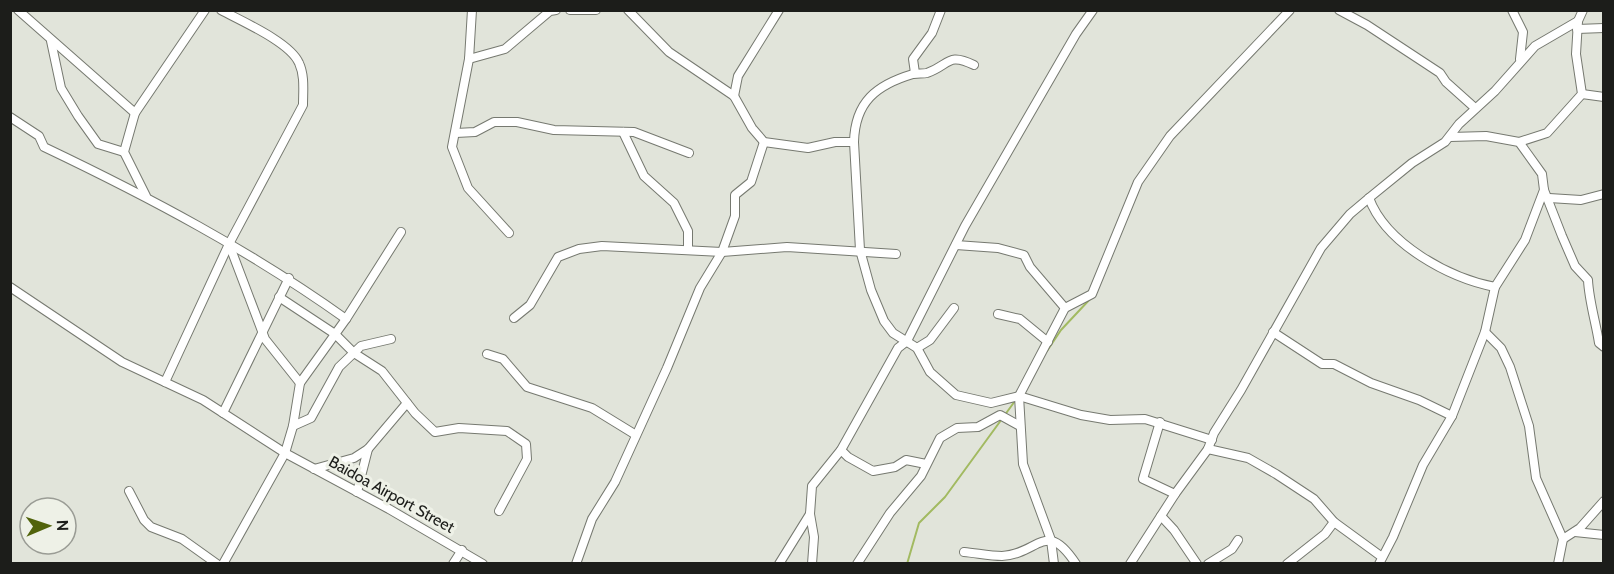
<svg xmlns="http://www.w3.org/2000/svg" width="1614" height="574" viewBox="0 0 1614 574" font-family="Cabin,sans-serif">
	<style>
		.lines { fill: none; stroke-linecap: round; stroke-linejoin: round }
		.stream { stroke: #a2ba61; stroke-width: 2 }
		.minor-casing { stroke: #767970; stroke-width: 10 }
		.minor { stroke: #fff; stroke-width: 8 }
		.labels { text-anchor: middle; stroke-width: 6; stroke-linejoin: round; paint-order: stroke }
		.street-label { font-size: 16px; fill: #1c1d1a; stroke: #eef1e7 }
	</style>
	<rect width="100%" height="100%" fill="#e1e4da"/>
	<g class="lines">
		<g class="stream">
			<path d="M1278 28 1294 10"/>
			<path d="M1047 351 1061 330 1091 298"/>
			<path d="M907 564 919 523 945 497 1015 401"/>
		</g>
		<g class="minor-casing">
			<g id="minor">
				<path d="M18 10 135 113"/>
				<path d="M472 10 469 59 452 147 468 188 509 233"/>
				<path d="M570 10H596"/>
				<path d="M628 10 669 52 734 96 752 128 764 142 808 148 835 142H854L860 250 871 290 884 321 893 333 917 348 930 372 956 395 991 403 1019 396 1081 415 1110 420 1145 419 1212 440"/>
				<path d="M1339 10 1367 25 1440 73 1446 82 1475 108"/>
				<path d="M1512 10 1523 32 1520 59"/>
				<path d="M1577 29 1604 28"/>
				<path d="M51 41 61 88 78 116 98 144 124 152"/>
				<path d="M469 59 505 49 550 11 556 10"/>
				<path d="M915 73 913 59 932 33 941 10"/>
				<path d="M1582 94 1604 97"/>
				<path d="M734 96 738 76 779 10"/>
				<path d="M10 117 39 136 44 147C149 197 251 251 346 319"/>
				<path d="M623 132 644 176 674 203 688 231V250"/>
				<path d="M456 133 475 132 494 122H517L554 130 634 132 689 153"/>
				<path d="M1450 137 1486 136 1519 142 1542 174 1544 190 1562 236 1575 266 1588 280C1589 301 1596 323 1599 343L1604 347"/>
				<path d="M854 142C855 102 876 85 913 74 918 73 923 74 927 73 950 65 947 52 974 65"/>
				<path d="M1519 142 1547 133 1582 94 1576 54 1578 21"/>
				<path d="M146 196 124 152 135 113 205 10"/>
				<path d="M1369 198C1386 244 1449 278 1495 287"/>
				<path d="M1549 198 1581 200 1604 194"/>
				<path d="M229 244 265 339 300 383"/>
				<path d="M956 245 998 248 1024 255 1030 267 1065 308"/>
				<path d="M10 287 122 362 203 400 285 453 389 509 483 564"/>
				<path d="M279 297 335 334 354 353 382 371 415 413 435 432 459 428 507 431 526 444 527 459 499 511"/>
				<path d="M998 314 1020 319 1048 342"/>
				<path d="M514 318 530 305 558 257 579 249 602 246 722 252 787 247 896 254"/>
				<path d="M1273 332 1322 364H1334L1371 383 1419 400 1452 416"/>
				<path d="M1485 332 1501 348 1510 367 1529 426 1536 478 1563 539 1558 564"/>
				<path d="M917 348 930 340 954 308"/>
				<path d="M487 354 503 359 527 387 592 408 636 435"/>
				<path d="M165 382 229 244 303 105C303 91 305 76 299 63 290 42 241 21 221 10"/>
				<path d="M223 413 289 278"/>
				<path d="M1160 422 1143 479 1175 494"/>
				<path d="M293 426 311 418 339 367 361 346 391 339"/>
				<path d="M1208 449 1248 458 1276 474 1314 499 1334 522 1382 557"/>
				<path d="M841 450 848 457 873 471 895 467 906 460 926 464"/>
				<path d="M314 469 354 458 368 449 407 403"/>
				<path d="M129 491 144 520 151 527 182 539 217 564"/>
				<path d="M357 492 368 449"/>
				<path d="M810 514 814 537 812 564"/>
				<path d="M1161 516 1174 530 1197 564"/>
				<path d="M1575 532 1604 535"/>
				<path d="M1563 539 1580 528 1604 501"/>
				<path d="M964 552C976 553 990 556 1002 556 1039 554 1046 518 1076 564"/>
				<path d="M223 564 285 453 293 426 300 383 346 319 401 232"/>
				<path d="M453 564 462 550"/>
				<path d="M576 564 592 519 615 482 667 368 700 288 722 252 735 216V195L751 182 764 142"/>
				<path d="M779 564 810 514 812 486 841 450 898 348 907 341 965 226 1076 34 1093 10"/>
				<path d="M857 564 890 513 921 476 940 438 957 428 978 427 1000 415 1020 426"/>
				<path d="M1054 564 1051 540 1023 464 1019 396 1065 308 1092 294 1138 182 1170 136 1290 10"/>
				<path d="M1130 564 1175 494 1208 449 1214 433 1241 390 1321 248 1350 214 1369 198 1412 163 1445 142 1459 124 1495 91 1535 46 1578 21 1583 10"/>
				<path d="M1208 564 1232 549 1238 540"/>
				<path d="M1287 564 1325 534 1334 522"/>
				<path d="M1379 564 1393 537 1423 465 1452 416 1485 332 1495 287 1525 240 1544 190"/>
			</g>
		</g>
		<use href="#minor" class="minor"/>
	</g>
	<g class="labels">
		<g class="street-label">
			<text transform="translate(392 494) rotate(29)" y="6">Baidoa Airport Street</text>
		</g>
	</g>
	<rect width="1614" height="574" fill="none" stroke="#1c1d1a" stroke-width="24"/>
	<g transform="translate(48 526) rotate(88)"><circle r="28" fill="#eef1e7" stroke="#9a9c95" stroke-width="1.5"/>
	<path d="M0-4.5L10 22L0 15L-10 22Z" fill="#51630b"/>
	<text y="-9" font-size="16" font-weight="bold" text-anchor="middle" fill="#1c1d1a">N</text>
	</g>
</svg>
